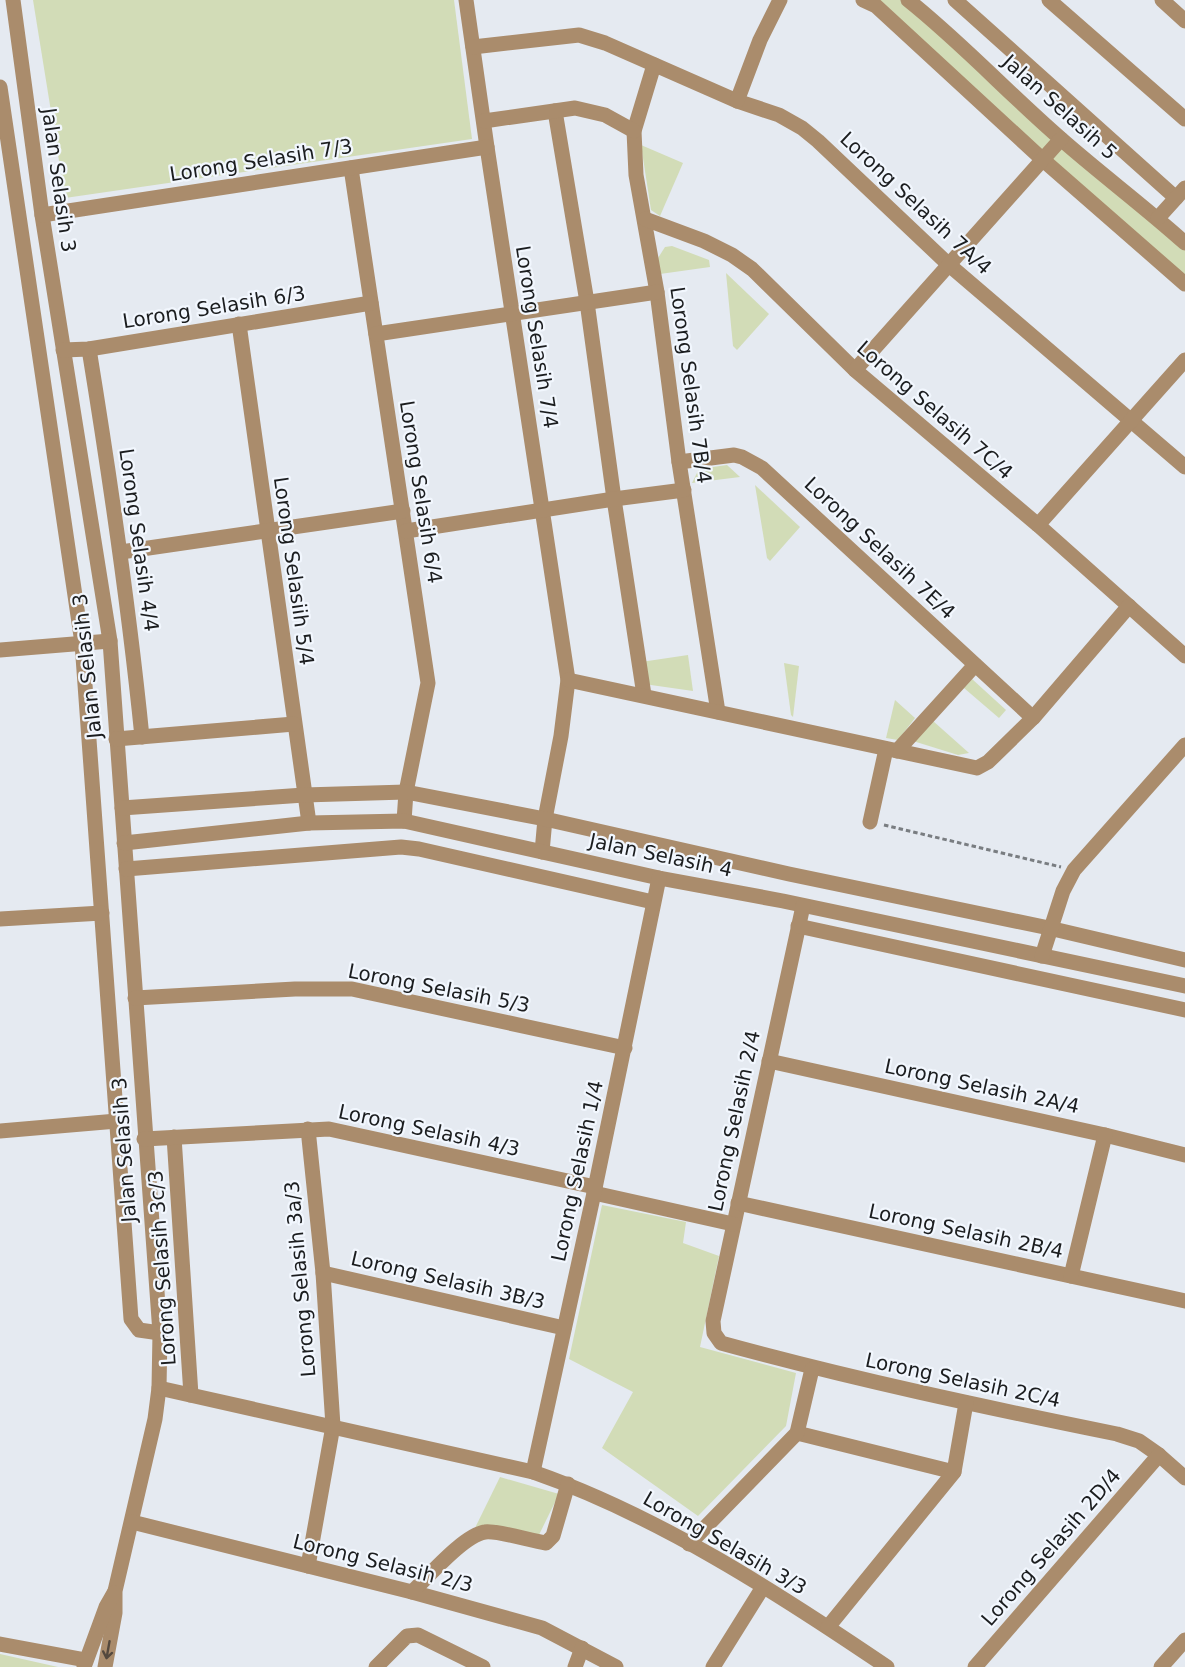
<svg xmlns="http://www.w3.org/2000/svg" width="1185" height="1667" viewBox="0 0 1185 1667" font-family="'DejaVu Sans',sans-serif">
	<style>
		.green { fill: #d2dcb7 }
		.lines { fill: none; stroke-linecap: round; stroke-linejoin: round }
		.path { stroke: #797d81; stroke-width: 3; stroke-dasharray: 4.5 3; stroke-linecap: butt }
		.minor { stroke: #aa8c6c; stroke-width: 15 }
		.oneway { stroke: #54493e }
		.labels { text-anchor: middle; stroke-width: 4.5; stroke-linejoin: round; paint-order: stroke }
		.street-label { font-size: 20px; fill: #1b1d1f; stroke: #f2f7fe }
	</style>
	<rect width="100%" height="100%" fill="#e5eaf1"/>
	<g class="green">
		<path d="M33 0H454L472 139 65 198Z"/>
		<path d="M863 0H908L1185 243V284Z"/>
		<path d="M641 145 683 163 660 216 651 210Z"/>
		<path d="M672 246 709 260 710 267 660 274 658 258 665 247Z"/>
		<path d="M726 273 769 314 737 350 733 346Z"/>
		<path d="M727 465 740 477 692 483 699 469Z"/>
		<path d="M755 485 800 527 770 561 767 558Z"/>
		<path d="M688 655 693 691 644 684 641 662Z"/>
		<path d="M784 663 799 666 793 717 791 715Z"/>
		<path d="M972 679 1006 710 999 718 964 688Z"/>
		<path d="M895 700 915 718 898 740 886 738Z"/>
		<path d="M933 721 969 753 958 755 913 741Z"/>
		<path d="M602 1205 686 1222 683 1243 719 1256 700 1347 796 1373 786 1426 698 1516 602 1448 633 1392 569 1359Z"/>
		<path d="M500 1477 559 1494 536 1541 475 1528Z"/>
		<path d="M0 1654 58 1667H0Z"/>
	</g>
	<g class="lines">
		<path class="path" d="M884 825 1061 867"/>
		<g class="minor">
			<path d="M13 0 42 215 110 641 160 1333 159 1388 155 1419 115 1591V1613L105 1667"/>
			<path d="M466 0 487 147 568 680 561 736 545 819 542 852"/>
			<path d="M863 0 876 6 1042 159 1185 284"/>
			<path d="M908 0C962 43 1009 94 1061 139 1102 175 1145 207 1185 243"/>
			<path d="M955 0 1176 198"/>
			<path d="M1049 0 1185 119"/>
			<path d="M1162 0 1185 21"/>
			<path d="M473 47 579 35 605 43 737 101 779 115 802 128 818 141 948 264 1185 467"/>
			<path d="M654 65 634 131 636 175 657 292 679 462 718 712"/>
			<path d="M0 87 82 643 131 1319 139 1330 160 1333"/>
			<path d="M737 101 760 40 780 0"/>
			<path d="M555 111 587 302 614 499 644 695"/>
			<path d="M484 121 575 108 605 115 634 131"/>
			<path d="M351 168 428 683 406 792 404 821"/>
			<path d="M42 215 487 147"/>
			<path d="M1158 218 1185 188"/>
			<path d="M645 219 704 241 732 255 752 269 855 370 1038 525 1185 656"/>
			<path d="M239 324 309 823"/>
			<path d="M376 334 657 292"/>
			<path d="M89 349C110 478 129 607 142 737"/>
			<path d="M63 350 89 349 371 303"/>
			<path d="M855 370 1061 139"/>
			<path d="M679 462 734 455 742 457 762 468 1033 718"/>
			<path d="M1038 525 1185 360"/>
			<path d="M406 531 614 499 684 490"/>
			<path d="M121 552 403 511"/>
			<path d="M0 650 110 641"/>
			<path d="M568 680 977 768 988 762 1033 718 1129 606"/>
			<path d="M116 739 294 724"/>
			<path d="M897 751 975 665"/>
			<path d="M122 808 304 795 406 792 545 819 789 874 1049 928 1185 960"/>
			<path d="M870 822 886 749"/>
			<path d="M124 843 309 823 404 821 659 878 783 901 1185 986"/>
			<path d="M126 869 401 847 419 849 653 902"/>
			<path d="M803 906 713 1321 714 1333 721 1343C852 1379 984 1407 1117 1434L1139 1441 1159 1455 1185 1478"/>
			<path d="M0 919 102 913"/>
			<path d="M798 926 1185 1010"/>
			<path d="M1042 956 1063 891 1074 870 1185 745"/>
			<path d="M135 998 295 989H352L625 1048"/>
			<path d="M769 1061 1105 1135 1185 1155"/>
			<path d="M308 1129 323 1273 333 1426 308 1566"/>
			<path d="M0 1131 117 1121"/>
			<path d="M174 1137 191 1395"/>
			<path d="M144 1139 329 1129 595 1187"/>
			<path d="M594 1193 733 1224"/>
			<path d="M738 1203 1185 1301"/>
			<path d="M323 1273 564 1328"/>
			<path d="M1071 1276 1105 1135"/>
			<path d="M159 1388 533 1472C657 1515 778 1593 887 1667"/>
			<path d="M797 1433 954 1472"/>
			<path d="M533 1472 594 1193 659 878"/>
			<path d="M132 1522 412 1592 542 1628 616 1667"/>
			<path d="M689 1544 797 1433 812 1369"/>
			<path d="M412 1592C429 1576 464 1535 485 1532 497 1530 531 1541 546 1543L553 1536 568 1484"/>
			<path d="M828 1627 954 1472 966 1403"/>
			<path d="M0 1644 86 1660"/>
			<path d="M84 1667 106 1607 114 1593"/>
			<path d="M376 1667 407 1636 418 1635 483 1667"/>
			<path d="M575 1667 582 1648"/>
			<path d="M713 1667 763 1587"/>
			<path d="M975 1667 1159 1455"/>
			<path d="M1161 1667 1185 1640"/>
		</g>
	</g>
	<defs><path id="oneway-shaft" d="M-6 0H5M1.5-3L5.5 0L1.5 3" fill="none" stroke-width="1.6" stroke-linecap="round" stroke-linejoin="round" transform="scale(1.5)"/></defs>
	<use class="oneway" href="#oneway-shaft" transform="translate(108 1650) rotate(100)"/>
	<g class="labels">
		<g class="street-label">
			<text transform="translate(1060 107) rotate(42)" y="7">Jalan Selasih 5</text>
			<text transform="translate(261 160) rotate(-9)" y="7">Lorong Selasih 7/3</text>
			<text transform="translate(59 180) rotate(82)" y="7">Jalan Selasih 3</text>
			<text transform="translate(916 203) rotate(43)" y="7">Lorong Selasih 7A/4</text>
			<text transform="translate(214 307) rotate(-9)" y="7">Lorong Selasih 6/3</text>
			<text transform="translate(537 337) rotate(81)" y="7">Lorong Selasih 7/4</text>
			<text transform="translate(691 385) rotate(82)" y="7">Lorong Selasih 7B/4</text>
			<text transform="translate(935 410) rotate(41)" y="7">Lorong Selasih 7C/4</text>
			<text transform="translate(421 492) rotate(81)" y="7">Lorong Selasih 6/4</text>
			<text transform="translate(139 540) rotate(82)" y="7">Lorong Selasih 4/4</text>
			<text transform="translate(880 548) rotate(43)" y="7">Lorong Selasih 7E/4</text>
			<text transform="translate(294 571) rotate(82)" y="7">Lorong Selasiih 5/4</text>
			<text transform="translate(87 666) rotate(-96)" y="7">Jalan Selasih 3</text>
			<text transform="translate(661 855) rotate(12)" y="7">Jalan Selasih 4</text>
			<text transform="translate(439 988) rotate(11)" y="7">Lorong Selasih 5/3</text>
			<text transform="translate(982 1086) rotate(12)" y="7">Lorong Selasih 2A/4</text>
			<text transform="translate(734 1121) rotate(-78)" y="7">Lorong Selasih 2/4</text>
			<text transform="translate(429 1130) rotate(12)" y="7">Lorong Selasih 4/3</text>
			<text transform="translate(124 1150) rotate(-94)" y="7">Jalan Selasih 3</text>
			<text transform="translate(577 1171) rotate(-78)" y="7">Lorong Selasih 1/4</text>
			<text transform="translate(966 1231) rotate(12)" y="7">Lorong Selasih 2B/4</text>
			<text transform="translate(162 1268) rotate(-94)" y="7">Lorong Selasih 3c/3</text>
			<text transform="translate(300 1279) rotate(-95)" y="7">Lorong Selasih 3a/3</text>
			<text transform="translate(448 1280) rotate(13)" y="7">Lorong Selasih 3B/3</text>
			<text transform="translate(963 1380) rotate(12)" y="7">Lorong Selasih 2C/4</text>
			<text transform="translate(725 1543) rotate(30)" y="7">Lorong Selasih 3/3</text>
			<text transform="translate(1051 1547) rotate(-49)" y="7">Lorong Selasih 2D/4</text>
			<text transform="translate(383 1563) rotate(14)" y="7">Lorong Selasih 2/3</text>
		</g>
	</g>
</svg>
